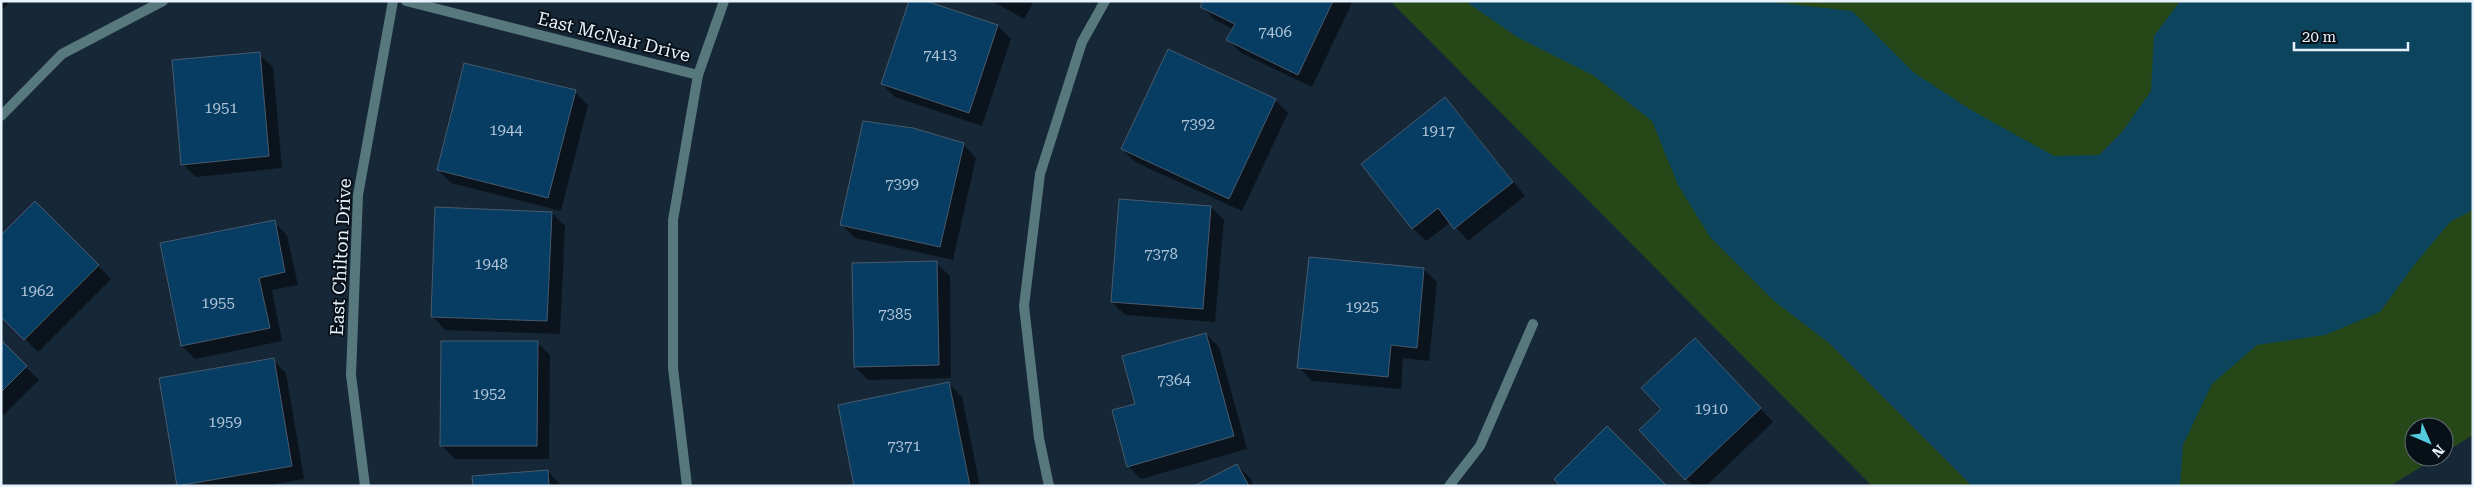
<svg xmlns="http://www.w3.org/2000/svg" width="2474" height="487" viewBox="0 0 2474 487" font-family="'Roboto Serif',serif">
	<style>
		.green { fill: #264819 }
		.water { fill: #0b445c }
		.shadow { fill: #0007 }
		.building { fill: #073c63; stroke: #485b6d }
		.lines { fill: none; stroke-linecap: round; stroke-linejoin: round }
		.minor { stroke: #57797e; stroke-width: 10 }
		.tertiary { stroke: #57797e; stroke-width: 10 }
		.labels { text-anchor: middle; stroke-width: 4; stroke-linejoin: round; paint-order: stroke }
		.number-label { font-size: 15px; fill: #afc4d6 }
		.street-label { font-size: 18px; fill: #e7f2fd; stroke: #081017 }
	</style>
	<rect width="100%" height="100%" fill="#162737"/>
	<path class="green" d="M1390 1H2473V435L2444 453V427H2414V457H2437L2390 486H1872Z"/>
	<path class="water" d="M1465 1H1763L1852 11 1913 72 1971 110 2054 156 2099 155 2122 132 2151 91 2154 36 2180 1H2473V210L2450 222 2415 264 2380 312 2325 335 2257 345 2212 384 2183 445 2180 486H1972L1829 343 1774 301 1710 237 1678 185 1652 121 1594 76 1517 37Z"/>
	<g class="shadow">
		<path d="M1 1H11L1 11Z"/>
		<path d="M922 1 998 26 1011 39 982 126 895 97 882 84Z"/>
		<path d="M992 1H1034L1024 19Z"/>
		<path d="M1204 1H1353L1312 87 1241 53 1228 40 1233 29 1215 20 1202 7Z"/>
		<path d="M259 54 273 67 282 168 196 177 183 164Z"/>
		<path d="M575 92 588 105 561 211 451 183 438 170Z"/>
		<path d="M1445 99 1458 112 1525 196 1468 241 1451 222 1426 241 1413 228Z"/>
		<path d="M1275 100 1288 113 1242 211 1135 162 1122 149Z"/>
		<path d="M963 144 976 158 953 260 855 238 841 224Z"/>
		<path d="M35 203 111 279 38 352 1 315Z"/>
		<path d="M1211 207 1224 220 1215 322 1125 315 1112 302Z"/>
		<path d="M552 213 565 226 560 334 445 330 432 316Z"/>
		<path d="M274 222 287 235 298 285 272 290 282 341 195 359 182 346Z"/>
		<path d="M936 263 950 276 951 378 868 380 855 367Z"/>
		<path d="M1424 269 1437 282 1429 361 1403 358 1401 389 1312 381 1299 367Z"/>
		<path d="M1206 334 1219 347 1247 449 1141 479 1128 466 1136 405Z"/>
		<path d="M1 342 39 380 1 418Z"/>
		<path d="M537 342 550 355 549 459H455L442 446Z"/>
		<path d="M1708 353 1773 422 1706 486H1693L1641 430 1663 409Z"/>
		<path d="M273 360 286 373 304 479 264 486H178Z"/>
		<path d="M949 384 962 397 980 486H855Z"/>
		<path d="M1237 465 1250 478 1254 486H1197Z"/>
		<path d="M548 471 561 486H474Z"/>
	</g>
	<g class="building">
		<path d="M909 1H926L998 25 969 113 881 84Z"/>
		<path d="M1203 1H1333L1298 75 1226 40 1235 24 1200 7Z"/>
		<path d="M1168 49 1276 99 1229 199 1121 149Z"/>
		<path d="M260 52 269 156 181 165 172 60Z"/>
		<path d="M464 63 576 90 548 198 437 170Z"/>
		<path d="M1445 97 1513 182 1454 229 1438 208 1412 229 1361 164Z"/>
		<path d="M863 121 913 128 964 143 940 247 840 225Z"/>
		<path d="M1119 199 1211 206 1203 309 1111 302Z"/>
		<path d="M35 201 99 265 24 340 1 317V235Z"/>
		<path d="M435 207 552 212 547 321 431 317Z"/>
		<path d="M275 220 285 272 259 278 270 328 181 346 160 243Z"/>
		<path d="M1309 257 1424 268 1417 348 1391 345 1388 377 1297 368Z"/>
		<path d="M937 261 939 365 854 367 852 263Z"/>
		<path d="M1206 333 1234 436 1127 467 1112 410 1135 404 1122 356Z"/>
		<path d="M1695 338 1761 408 1685 480 1639 430 1661 409 1641 388Z"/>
		<path d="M1 340 27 366 1 392Z"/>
		<path d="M441 341H538L537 446H440Z"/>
		<path d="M274 358 292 466 177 486 159 378Z"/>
		<path d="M949 382 970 486H854L838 405Z"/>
		<path d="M1607 426 1667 486H1560L1554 479Z"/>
		<path d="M1237 464 1249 486H1194Z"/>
		<path d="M548 470 549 486H473L472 476Z"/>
	</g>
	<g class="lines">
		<g class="minor">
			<path d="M406 1 698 75"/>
			<path d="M1 116 62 54 163 1"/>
			<path d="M365 486 351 375 358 195 393 1"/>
			<path d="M1049 486 1039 438 1024 306 1040 174 1082 42 1105 1"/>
			<path d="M1449 486 1480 446 1533 324"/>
		</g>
		<path class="tertiary" d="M687 486 673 368V220L698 75 724 1"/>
	</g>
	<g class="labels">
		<g class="number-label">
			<text x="1275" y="37">7406</text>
			<text x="940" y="60">7413</text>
			<text x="221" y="113">1951</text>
			<text x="1198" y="129">7392</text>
			<text x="506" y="135">1944</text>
			<text x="1438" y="136">1917</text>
			<text x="902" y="189">7399</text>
			<text x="1161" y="259">7378</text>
			<text x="491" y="269">1948</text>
			<text x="37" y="296">1962</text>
			<text x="218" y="308">1955</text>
			<text x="1362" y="312">1925</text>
			<text x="895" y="319">7385</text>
			<text x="1174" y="385">7364</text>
			<text x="489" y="399">1952</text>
			<text x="1711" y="414">1910</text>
			<text x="225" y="427">1959</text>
			<text x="904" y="451">7371</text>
		</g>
		<g class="street-label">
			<text transform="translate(614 37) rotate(14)" y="6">East McNair Drive</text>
			<text transform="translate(341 257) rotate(-87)" y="6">East Chilton Drive</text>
		</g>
	</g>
	<rect width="2474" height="487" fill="none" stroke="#e7f2fd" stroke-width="5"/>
	<g transform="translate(2429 442) rotate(135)"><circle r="24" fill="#081017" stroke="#616a73"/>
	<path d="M0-4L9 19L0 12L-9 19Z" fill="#54cade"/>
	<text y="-8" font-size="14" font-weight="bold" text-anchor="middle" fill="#e7f2fd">N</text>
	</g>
	<path d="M2294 42v8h114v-8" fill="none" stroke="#e7f2fd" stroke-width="2.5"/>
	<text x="2302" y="42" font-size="15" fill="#e7f2fd" stroke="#081017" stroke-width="4" paint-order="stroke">20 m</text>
</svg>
